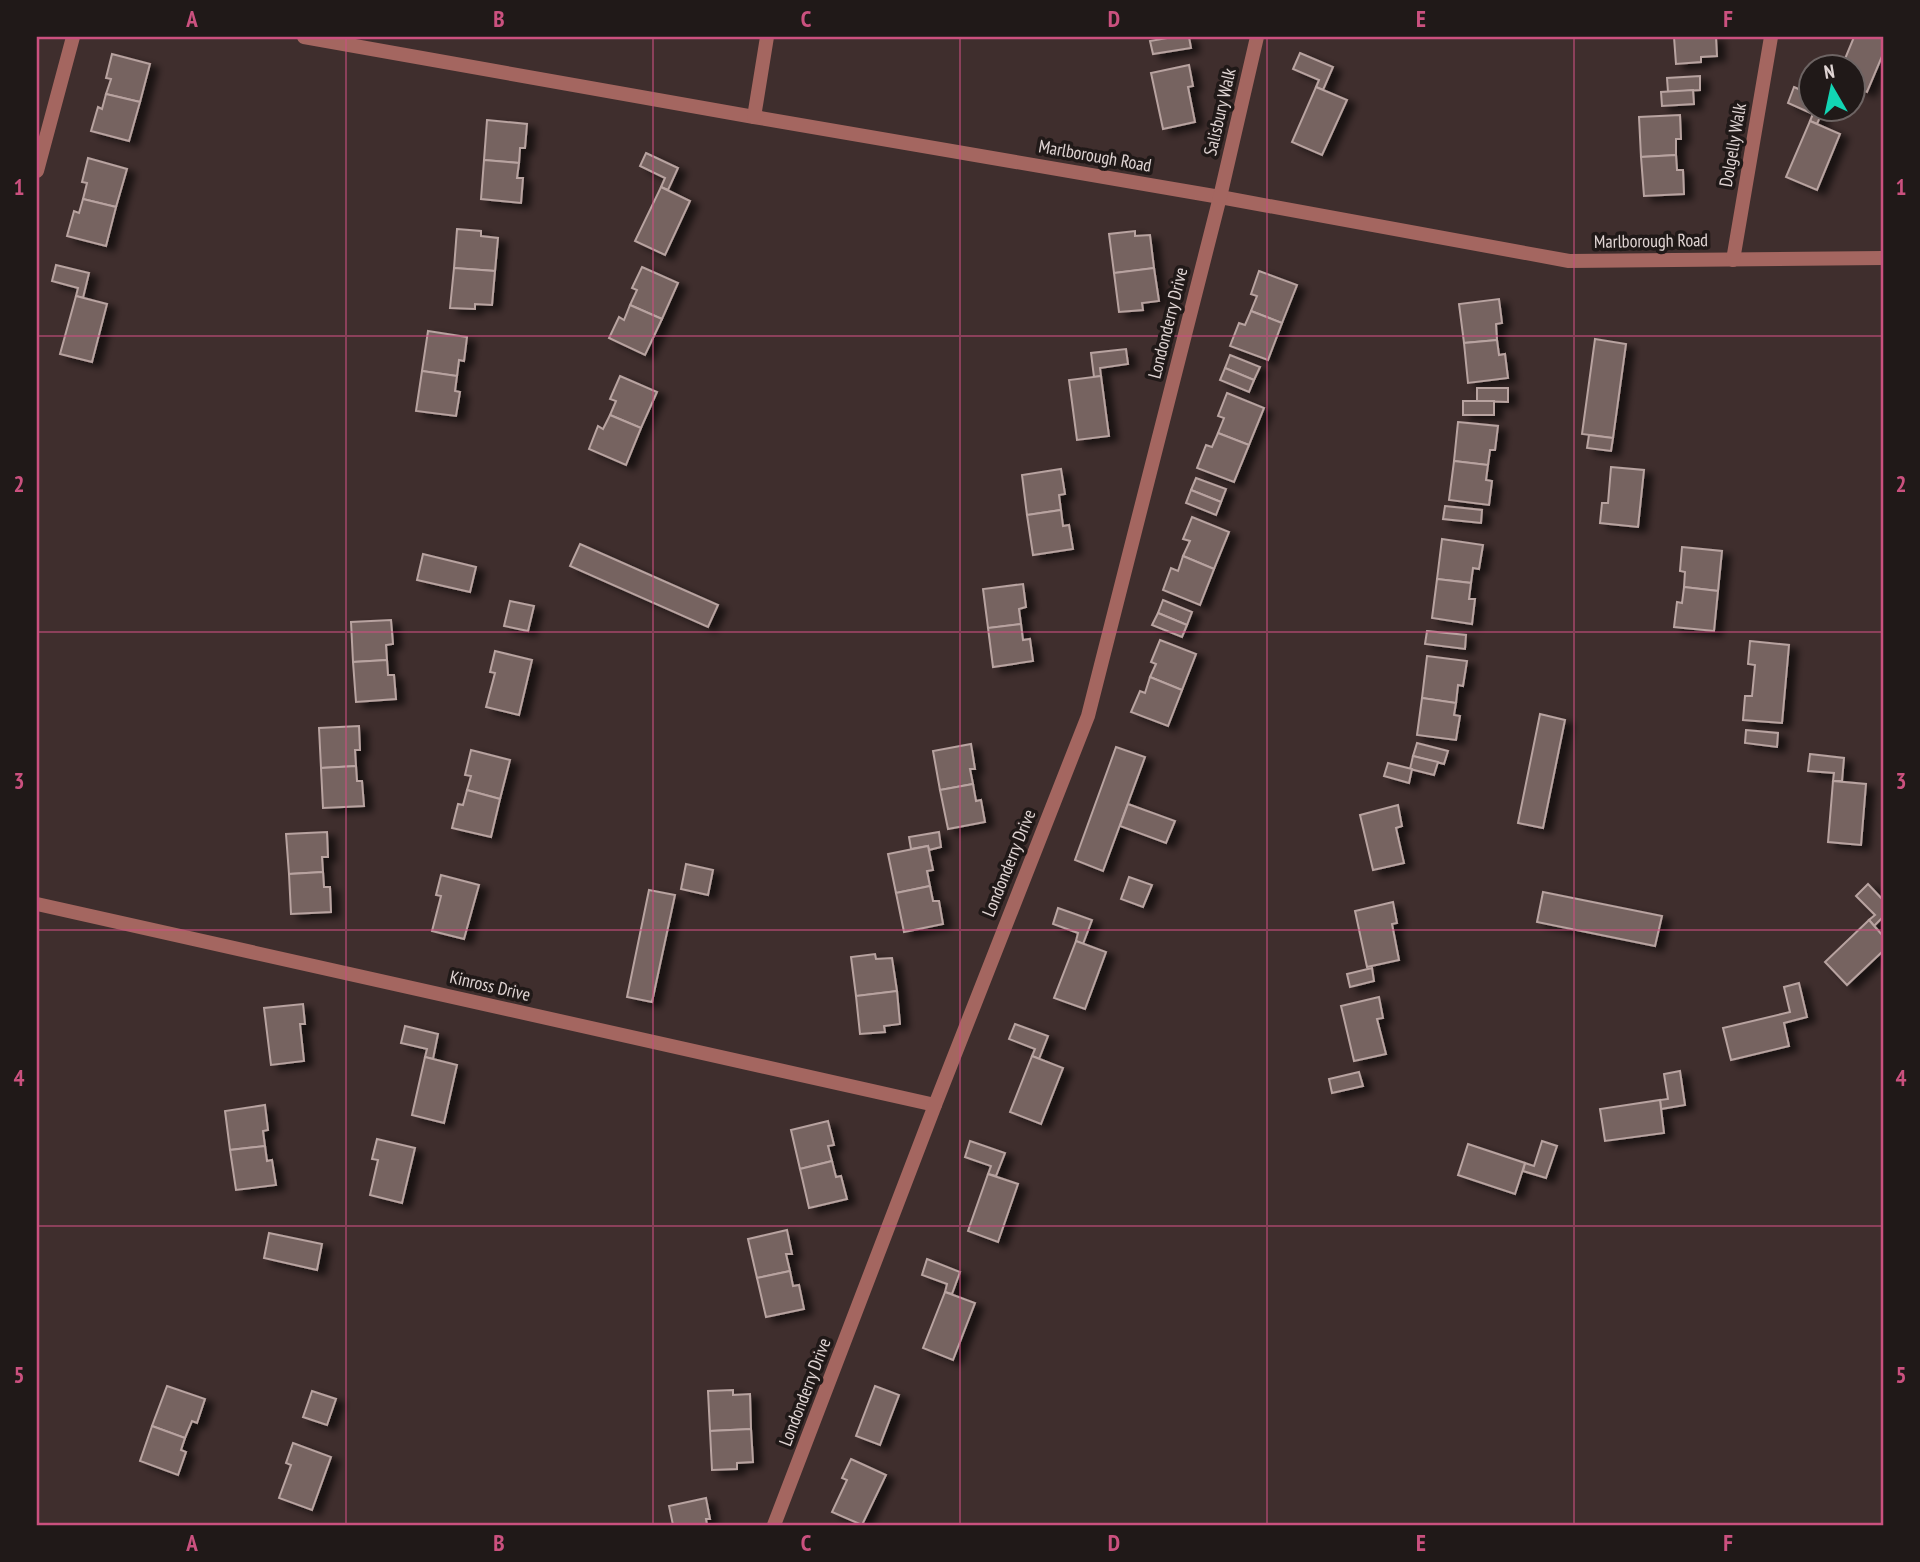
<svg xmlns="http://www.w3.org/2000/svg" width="1920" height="1562" viewBox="0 0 1920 1562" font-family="'PT Sans Narrow',sans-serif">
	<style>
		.building { fill: #766361; stroke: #b8a3a0; stroke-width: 2; filter: url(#shadow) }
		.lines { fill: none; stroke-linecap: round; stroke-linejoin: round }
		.lane { stroke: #a46660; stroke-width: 14 }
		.grid { fill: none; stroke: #cb517f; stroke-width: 2; stroke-opacity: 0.55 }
		.labels { text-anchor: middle; stroke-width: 7; stroke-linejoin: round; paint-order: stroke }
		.street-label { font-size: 18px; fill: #e0d5d4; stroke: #201918 }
		.neatline { fill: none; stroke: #cb517f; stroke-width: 2.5 }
		.grid-label { font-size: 23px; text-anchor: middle; font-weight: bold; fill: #cb517f }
	</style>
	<defs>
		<filter id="shadow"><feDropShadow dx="8" dy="4.5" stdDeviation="3.5" flood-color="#0009"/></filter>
	</defs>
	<rect width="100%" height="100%" fill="#3f2e2d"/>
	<g class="building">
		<path d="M1173 37H1189L1191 48 1153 54 1150 41Z"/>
		<path d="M1674 37H1716L1717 56 1701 57V62L1676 64Z"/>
		<path d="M1854 37H1883V54L1867 92 1854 86V66H1842Z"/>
		<path d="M1300 53 1333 67 1323 90 1316 87 1319 80 1293 69Z"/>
		<path d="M112 54 150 64 140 102 106 94 111 79 106 78Z"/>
		<path d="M1189 65 1193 86 1188 87 1195 122 1163 129 1151 73Z"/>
		<path d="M1700 76V90L1668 92 1667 78Z"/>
		<path d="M1316 87 1347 100 1322 155 1292 142Z"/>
		<path d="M1794 87 1812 95V108H1824L1817 124 1810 121 1813 114 1788 103Z"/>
		<path d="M1693 90 1694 104 1662 106 1661 92Z"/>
		<path d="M106 94 140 102 129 141 91 131 98 107 102 109Z"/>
		<path d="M1680 115 1681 139H1676V155L1641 157 1639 117Z"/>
		<path d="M487 120 527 124 525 148H520L519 163 484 160Z"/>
		<path d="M1810 121 1840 134 1817 190 1786 177Z"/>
		<path d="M646 153 678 168 668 190 661 187 665 178 640 166Z"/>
		<path d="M1676 155 1677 170H1683L1684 194 1644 196 1641 157Z"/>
		<path d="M88 158 127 169 116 207 83 199 87 183 82 182Z"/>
		<path d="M484 160 519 163 517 178H523L521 203 481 199Z"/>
		<path d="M661 187 690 201 665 255 635 241Z"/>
		<path d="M83 199 116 207 106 246 67 236 74 211 79 213Z"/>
		<path d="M457 229 481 231V236L498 238 495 271 454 268Z"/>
		<path d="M1135 231V236L1150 235 1154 268 1114 273 1109 234Z"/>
		<path d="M56 265 89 273 83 298 76 296 78 288 52 281Z"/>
		<path d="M642 267 678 283 662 319 630 305 637 290 632 288Z"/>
		<path d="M454 268 495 271 492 305 475 304V309L450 308Z"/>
		<path d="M1154 268 1159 301 1142 303 1143 310 1119 312 1114 273Z"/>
		<path d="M1259 271 1297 285 1282 323 1251 311 1257 296 1251 294Z"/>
		<path d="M76 296 107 304 92 362 60 354Z"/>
		<path d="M1499 299 1502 323 1496 324 1497 340 1464 343 1459 304Z"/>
		<path d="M630 305 662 319 645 355 609 338 619 317 624 320Z"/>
		<path d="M1251 311 1282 323 1268 360 1230 346 1239 323 1245 325Z"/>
		<path d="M428 331 467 337 464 361 459 360 457 376 422 371Z"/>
		<path d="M1595 339 1626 344 1613 438 1582 434Z"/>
		<path d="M1497 340 1499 355 1505 354 1508 378 1468 383 1464 343Z"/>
		<path d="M1126 349 1128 364 1100 368 1101 376 1094 377 1091 353Z"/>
		<path d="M1230 355 1260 367 1254 380 1225 368Z"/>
		<path d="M1225 368 1254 380 1249 392 1220 380Z"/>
		<path d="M422 371 457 376 455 391 460 392 456 416 416 411Z"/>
		<path d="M620 376 657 392 641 428 610 415 616 401 610 399Z"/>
		<path d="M1101 376 1109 436 1077 440 1069 380Z"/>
		<path d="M1477 388H1508V402L1477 401Z"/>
		<path d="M1227 393 1264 408 1249 445 1218 433 1224 418 1218 416Z"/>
		<rect x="1463" y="401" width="31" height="14"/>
		<path d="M610 415 641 428 626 465 589 449 598 426 603 429Z"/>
		<path d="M1458 422 1498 426 1495 450H1490L1488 465 1454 461Z"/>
		<path d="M1218 433 1249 445 1234 482 1197 468 1206 445 1212 447Z"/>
		<path d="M1589 435 1613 438 1611 451 1587 448Z"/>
		<path d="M1454 461 1488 465 1486 480 1492 481 1489 505 1449 500Z"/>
		<path d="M1611 467 1644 470 1638 527 1600 523 1602 503H1608Z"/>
		<path d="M1061 469 1065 494 1059 495 1061 510 1027 515 1022 475Z"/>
		<path d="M1196 478 1226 489 1221 502 1191 490Z"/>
		<path d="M1191 490 1221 502 1216 515 1186 503Z"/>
		<path d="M1445 506 1482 510 1481 523 1443 519Z"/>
		<path d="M1061 510 1063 526 1069 525 1073 549 1033 555 1027 515Z"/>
		<path d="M1192 517 1229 532 1214 569 1183 556 1190 541 1183 539Z"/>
		<path d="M1442 539 1483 545 1479 569 1473 568 1471 583 1437 579Z"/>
		<path d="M580 544 718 605 708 627 570 566Z"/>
		<path d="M1682 547 1722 551 1718 591 1684 587 1685 572 1680 571Z"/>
		<path d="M423 554 476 567 470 592 417 580Z"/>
		<path d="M1183 556 1214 569 1200 605 1163 590 1171 568 1178 571Z"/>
		<path d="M1437 579 1471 583 1469 599H1475L1472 624 1432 618Z"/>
		<path d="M1023 584 1026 607 1019 609 1021 624 988 628 983 589Z"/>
		<path d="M1684 587 1718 591 1714 631 1674 627 1677 602 1682 603Z"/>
		<path d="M1163 600 1192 612 1187 625 1158 613Z"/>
		<path d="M510 601 534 606 528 631 504 626Z"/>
		<path d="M1158 613 1187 625 1182 637 1152 625Z"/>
		<path d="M391 620 393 644 386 645 387 660 353 662 351 622Z"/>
		<path d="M1021 624 1023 640 1030 639 1033 661 993 667 988 628Z"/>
		<path d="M1427 631 1466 635 1465 649 1425 644Z"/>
		<path d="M1160 640 1196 654 1182 690 1150 677 1156 664 1151 662Z"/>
		<path d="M1750 641 1789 645 1782 723 1743 720 1745 696H1752L1755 665 1748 664Z"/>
		<path d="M495 651 532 660 519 715 486 707 495 673 490 672Z"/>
		<path d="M1427 656 1467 661 1463 686 1458 685 1456 703 1422 698Z"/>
		<path d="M387 660 388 675H394L396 699 356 702 353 662Z"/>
		<path d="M1150 677 1182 690 1168 726 1131 712 1140 691 1145 693Z"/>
		<path d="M1422 698 1456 703 1454 715 1460 716 1456 740 1417 735Z"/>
		<path d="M1540 714 1565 720 1543 828 1518 823Z"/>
		<path d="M359 726 360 750H355L356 766 321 768 319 728Z"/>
		<path d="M1746 730 1778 733 1777 747 1745 743Z"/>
		<path d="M1417 743 1448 751 1444 764 1413 756Z"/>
		<path d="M971 744 975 769H970L973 784 940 790 933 751Z"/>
		<path d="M1116 747 1145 757 1103 871 1075 860Z"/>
		<path d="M471 750 510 760 500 799 467 790 471 776 465 775Z"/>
		<path d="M1810 754 1844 758 1842 781H1833L1834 773 1808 771Z"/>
		<path d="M1413 756 1438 762 1434 775 1410 769Z"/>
		<path d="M1388 763 1412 769 1409 783 1384 776Z"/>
		<path d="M356 766 357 781H362L364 806 323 808 321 768Z"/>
		<path d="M1833 781 1866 784 1861 845 1828 842Z"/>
		<path d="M973 784 976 801 981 800 985 822 948 829 940 790Z"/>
		<path d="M467 790 500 799 491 837 452 828 458 804 463 805Z"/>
		<path d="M1128 804 1175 821 1166 843 1120 826Z"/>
		<path d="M1398 805 1402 826 1396 828 1404 863 1373 870 1360 815Z"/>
		<path d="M327 832 328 857H322L323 872 289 874 286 834Z"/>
		<path d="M939 832 941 847 929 850 928 846 911 849 909 837Z"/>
		<path d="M928 846 933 870 927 871 930 886 896 893 888 854Z"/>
		<path d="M686 864 713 870 708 895 681 889Z"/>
		<path d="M323 872 324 887H330L331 912 291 914 289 874Z"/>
		<path d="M441 875 479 885 464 939 432 931 441 896 436 895Z"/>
		<path d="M1129 877 1152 885 1143 907 1121 899Z"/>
		<path d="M1868 884 1883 900V917L1874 926 1869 920 1875 915 1856 896Z"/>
		<path d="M930 886 933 901H939L943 924 904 932 896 893Z"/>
		<path d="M649 890 675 895 652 1002 627 997Z"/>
		<path d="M1543 892 1662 916 1655 946 1537 922Z"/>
		<path d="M1393 902 1397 923 1392 924 1399 960 1367 967 1355 911Z"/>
		<path d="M1058 908 1092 920 1083 944 1076 941 1078 933 1053 924Z"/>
		<path d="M1869 920 1883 936V951L1847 985 1825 962Z"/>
		<path d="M1076 941 1106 952 1085 1009 1054 998Z"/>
		<path d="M875 954 876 959 892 958 897 991 856 996 851 957Z"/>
		<path d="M1372 968 1374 981 1350 987 1347 974Z"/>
		<path d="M1799 983 1807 1017 1784 1023 1789 1046 1731 1060 1723 1028 1790 1012 1784 987Z"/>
		<path d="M897 991 900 1024 884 1026 885 1032 860 1034 856 996Z"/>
		<path d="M1379 997 1383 1018 1377 1019 1386 1054 1354 1061 1341 1006Z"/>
		<path d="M303 1004 305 1024H300L304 1061 271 1065 264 1008Z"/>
		<path d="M1015 1024 1048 1036 1039 1059 1032 1056 1035 1049 1009 1039Z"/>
		<path d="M405 1026 438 1034 433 1059 425 1057 427 1049 401 1043Z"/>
		<path d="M1032 1056 1063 1068 1041 1124 1010 1112Z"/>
		<path d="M425 1057 457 1065 444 1123 412 1115Z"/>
		<path d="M1680 1071 1685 1105 1661 1109 1660 1100 1668 1099 1664 1074Z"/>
		<path d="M1359 1072 1363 1086 1332 1093 1329 1079Z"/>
		<path d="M1660 1100 1664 1133 1605 1141 1600 1109Z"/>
		<path d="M265 1105 268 1130 263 1131 265 1146 230 1150 225 1111Z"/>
		<path d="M828 1121 834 1145 828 1146 832 1161 800 1169 791 1130Z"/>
		<path d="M377 1139 415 1148 402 1203 370 1195 378 1160 372 1159Z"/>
		<path d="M970 1141 1005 1153 996 1176 988 1174 991 1166 965 1157Z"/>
		<path d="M1542 1141 1557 1146 1546 1178 1523 1171 1525 1163 1534 1166Z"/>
		<path d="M1468 1144 1525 1163 1515 1194 1458 1175Z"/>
		<path d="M265 1146 267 1161 272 1160 276 1185 236 1190 230 1150Z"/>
		<path d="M832 1161 836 1177 841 1176 847 1199 809 1208 800 1169Z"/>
		<path d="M988 1174 1018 1184 998 1242 968 1231Z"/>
		<path d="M787 1230 792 1254H786L790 1271 757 1278 748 1239Z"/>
		<path d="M269 1233 322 1244 317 1270 264 1258Z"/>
		<path d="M927 1259 960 1272 952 1294 945 1292 947 1284 922 1275Z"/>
		<path d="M790 1271 793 1286 799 1285 804 1309 766 1317 757 1278Z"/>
		<path d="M945 1292 975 1303 953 1360 923 1348Z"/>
		<path d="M167 1386 205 1399 197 1423 192 1421 185 1438 152 1426Z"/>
		<path d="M875 1386 899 1395 880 1445 856 1436Z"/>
		<path d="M733 1390V1395L750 1394 751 1429 710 1431 708 1391Z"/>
		<path d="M312 1391 336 1399 327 1425 303 1417Z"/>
		<path d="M152 1426 185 1438 181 1450 186 1452 178 1475 140 1461Z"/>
		<path d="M751 1429 753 1462 737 1463V1469L712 1470 710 1431Z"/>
		<path d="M293 1443 331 1457 312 1510 279 1498 291 1465 286 1463Z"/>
		<path d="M851 1459 886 1475 862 1525 832 1512 847 1480 842 1478Z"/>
		<path d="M706 1498 710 1519H706L707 1525H673L669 1506Z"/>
	</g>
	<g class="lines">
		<g class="lane">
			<path d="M304 37 754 117 1220 197 1569 261 1883 258"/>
			<path d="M754 117 767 37"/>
			<path d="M37 171 73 37"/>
			<path d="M1733 260 1771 37"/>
			<path d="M37 904 935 1105"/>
			<path d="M774 1525 935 1105 1088 716 1220 197 1257 37"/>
		</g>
	</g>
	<path class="grid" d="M346 37V1525M653 37V1525M960 37V1525M1267 37V1525M1574 37V1525M37 336H1883M37 632H1883M37 930H1883M37 1226H1883"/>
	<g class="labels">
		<g class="street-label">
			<text transform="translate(1220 112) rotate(-77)" y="6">Salisbury Walk</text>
			<text transform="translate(1733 145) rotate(-80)" y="6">Dolgelly Walk</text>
			<text transform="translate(1095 156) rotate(10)" y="6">Marlborough Road</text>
			<text transform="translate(1651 241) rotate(-1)" y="6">Marlborough Road</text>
			<text transform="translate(1168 323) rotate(-76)" y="6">Londonderry Drive</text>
			<text transform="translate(1009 863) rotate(-68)" y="6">Londonderry Drive</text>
			<text transform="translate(490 986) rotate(13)" y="6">Kinross Drive</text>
			<text transform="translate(805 1392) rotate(-69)" y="6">Londonderry Drive</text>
		</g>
	</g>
	<rect width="1920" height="1562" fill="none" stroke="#201918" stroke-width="77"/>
	<g transform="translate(1832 88) rotate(351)"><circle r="33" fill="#201918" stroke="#6d6463" stroke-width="2"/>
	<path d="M0-5L12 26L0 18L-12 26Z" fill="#12d5b4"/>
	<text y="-10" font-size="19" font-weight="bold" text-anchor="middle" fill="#e0d5d4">N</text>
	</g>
	<rect x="38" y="38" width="1844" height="1486" class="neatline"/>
	<g class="grid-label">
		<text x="192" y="27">A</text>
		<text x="499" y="27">B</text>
		<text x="806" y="27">C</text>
		<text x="1114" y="27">D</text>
		<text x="1421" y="27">E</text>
		<text x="1728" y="27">F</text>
		<text x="19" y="195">1</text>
		<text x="1901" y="195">1</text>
		<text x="19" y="492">2</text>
		<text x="1901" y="492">2</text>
		<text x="19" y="789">3</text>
		<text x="1901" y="789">3</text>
		<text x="19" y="1086">4</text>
		<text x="1901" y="1086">4</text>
		<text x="19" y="1383">5</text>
		<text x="1901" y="1383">5</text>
		<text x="192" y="1551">A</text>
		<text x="499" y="1551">B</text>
		<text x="806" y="1551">C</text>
		<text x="1114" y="1551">D</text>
		<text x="1421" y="1551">E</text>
		<text x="1728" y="1551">F</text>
	</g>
</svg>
